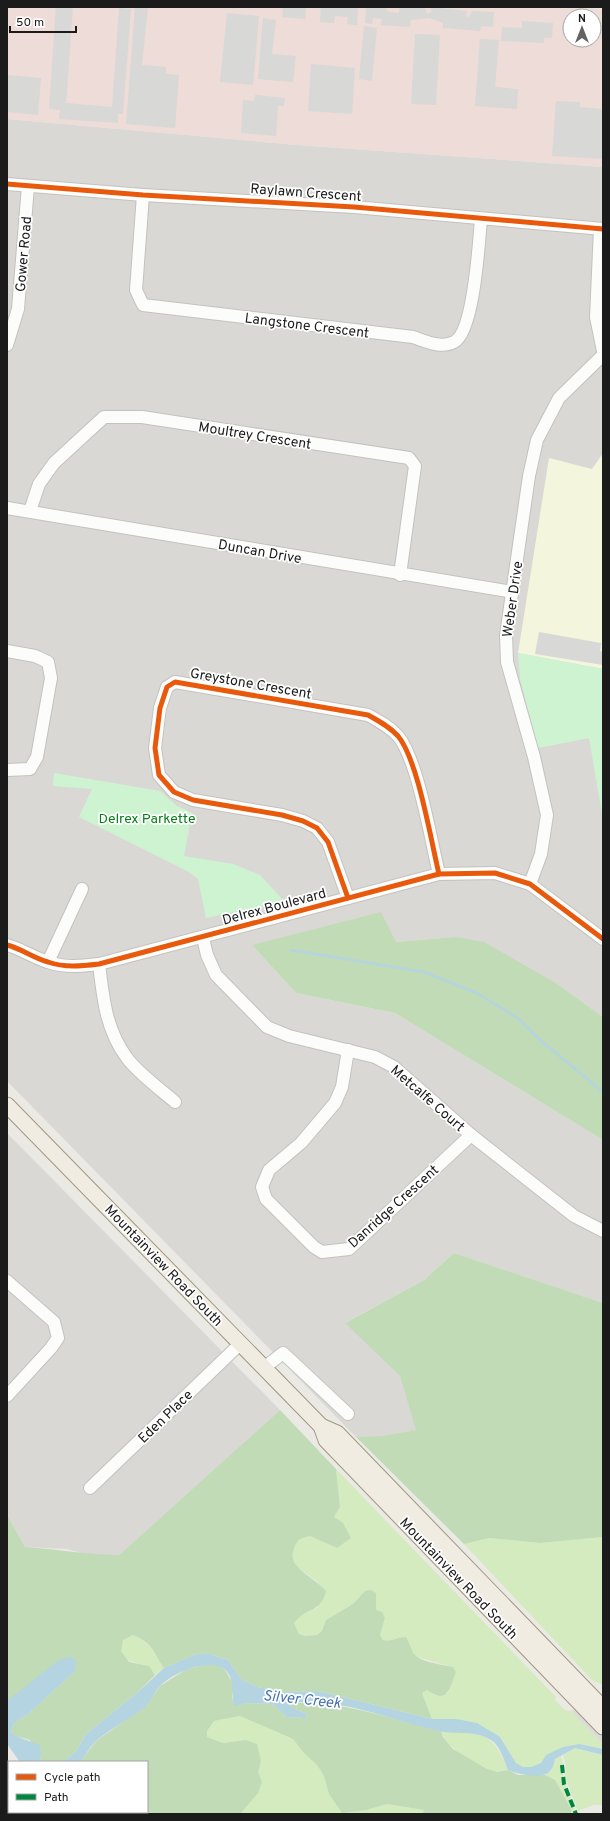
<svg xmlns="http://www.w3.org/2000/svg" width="610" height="1821" font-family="Overpass,sans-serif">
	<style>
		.residential { fill: #d9d8d5 }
		.commercial { fill: #eddcd7; fill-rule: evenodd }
		.education { fill: #f4f5dd }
		.grass { fill: #d3ebbf }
		.forest { fill: #c1dbb6 }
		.park { fill: #cef3d1 }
		.parking { fill: #d8d8d6 }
		.water { fill: #b3d4e0 }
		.pier { fill: #dcdbd9 }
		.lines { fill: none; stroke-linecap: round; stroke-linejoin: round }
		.stream { stroke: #b3d4e0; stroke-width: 2.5 }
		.minor-casing { stroke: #c2c2c0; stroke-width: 14 }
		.major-casing { stroke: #a09880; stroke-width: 17 }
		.minor { stroke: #fcfcfb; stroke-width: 12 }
		.major { stroke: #f0ece2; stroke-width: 15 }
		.quiet { stroke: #00873e; stroke-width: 4; stroke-dasharray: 8 4; stroke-linecap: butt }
		.cycleway-casing { stroke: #fff; stroke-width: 8 }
		.cycleway { stroke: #e8590c; stroke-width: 5 }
		.labels { text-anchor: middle; stroke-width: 3.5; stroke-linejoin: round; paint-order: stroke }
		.street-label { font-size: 14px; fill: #1b1b1b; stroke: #fff }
		.park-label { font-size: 14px; fill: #057e18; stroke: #fff }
		.water-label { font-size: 15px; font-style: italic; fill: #4371af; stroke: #fff }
	</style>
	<rect width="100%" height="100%" fill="#eae9e4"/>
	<g class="residential">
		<path d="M7 119 297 145 603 167V1017L556 983 455 937 396 942 252 945 296 993 395 1013 603 1140V1303L454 1253 424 1280 346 1322 400 1376 417 1430 381 1436 356 1437 7 1081Z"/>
		<path d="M7 1133 280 1410 119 1555H88L67 1549 25 1547 7 1515Z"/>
	</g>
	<path class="commercial" d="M7 7H573L603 9V167L297 145 7 119ZM570 16H594V40H570Z"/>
	<path class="education" d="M603 453V669L518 653 549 458 592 469Z"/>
	<g class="grass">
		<path d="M336 1469 556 1697 555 1700 565 1710 571 1711 603 1744V1749L579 1744 546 1755 541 1763 531 1767H523L516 1763 500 1737 456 1719H432L422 1693 427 1690C435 1696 439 1699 448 1693L453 1667 418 1657 413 1653 406 1637C397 1637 392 1642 383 1640L380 1635 385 1618 376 1611V1593L365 1591 353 1604 326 1620 322 1631 317 1635 305 1636 299 1634 294 1623 297 1618 318 1607V1582L296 1566 293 1561V1549L299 1539 310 1536 337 1548 334 1517 340 1507Z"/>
		<path d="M603 1537V1685L593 1681 576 1663 464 1544 489 1538 540 1543Z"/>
		<path d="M133 1635C151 1643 154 1652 164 1668L155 1675 149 1666 129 1661 120 1651 123 1640Z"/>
		<path d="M240 1716 293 1739 303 1752 317 1765 324 1776 329 1794 366 1810 387 1804 424 1810 422 1814H240L261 1761 246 1740 223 1743 207 1737V1731L214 1721Z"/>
		<path d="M441 1731C480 1734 492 1729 508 1770 504 1770 499 1772 496 1772 478 1769 447 1748 441 1731Z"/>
		<path d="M575 1748 603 1755V1805H593L578 1811 565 1777 566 1765 563 1755Z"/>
		<path d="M561 1756 563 1766V1777L575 1811 572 1814 555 1780 545 1775 551 1771 555 1759Z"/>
	</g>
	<g class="forest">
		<path d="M381 912 396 942 455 937 484 942 556 983 603 1017V1140L395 1013 296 993 252 945Z"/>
		<path d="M454 1253 603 1303V1537L540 1543 489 1538 464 1544 356 1437 381 1436 416 1430 400 1376 345 1323 424 1280Z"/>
		<path d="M280 1410 336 1469 340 1507 334 1517 343 1523 351 1538 337 1548 310 1536C307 1537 301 1538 299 1540 292 1547 290 1560 297 1566 306 1576 317 1581 326 1591 321 1613 305 1608 294 1623L299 1634 305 1636 317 1635 322 1631 326 1620 353 1604 365 1591 371 1590 376 1593V1610L382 1612 385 1618 380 1635 383 1640C392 1642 397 1637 406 1637 409 1642 411 1649 414 1654 422 1663 441 1664 453 1667L456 1672C449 1689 448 1705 427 1690L422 1693 432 1719 318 1691 283 1692 257 1687 241 1679 228 1660 206 1653 194 1655 164 1668C153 1652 153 1643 133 1635L123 1640 121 1651 129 1662 149 1666 155 1675 137 1693 86 1734 77 1750 64 1762H39L41 1757 30 1740 16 1736 11 1732 14 1723 27 1715 75 1671 15 1696 7 1701V1515L25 1547C57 1549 87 1555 119 1555Z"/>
		<path d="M203 1665H218L225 1670 234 1685 232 1697 234 1705 247 1703 273 1704 287 1717 305 1718 308 1715 291 1707 290 1703C341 1700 392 1719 441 1731L443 1737 453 1749 487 1769 497 1772 508 1770 518 1775H545L555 1780 571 1809V1814H422L424 1810 387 1804 366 1810 342 1813 329 1794 324 1776 317 1765 303 1752 293 1739 240 1716 214 1721 207 1731V1737L223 1743 246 1740 257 1744 261 1761 258 1772 262 1782 258 1793 240 1814H7V1781H9V1812H147V1762H80L96 1741 146 1706 160 1686 185 1670Z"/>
	</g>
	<g class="park">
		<path d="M518 653 603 669V820L589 738 538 748 520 679Z"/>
		<path d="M54 773 160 791 177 806 192 813 184 856 233 864 260 875 284 901 206 918 198 879 189 872 79 817 92 789 53 786Z"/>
	</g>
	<g class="parking">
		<path d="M56 7H73L66 103 112 107 119 8 131 9 123 114H118V123L59 119 60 110 49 109Z"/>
		<path d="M135 7H148L142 65 166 67V74L179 75 175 128 126 124Z"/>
		<path d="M283 7H306L305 19 282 17Z"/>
		<path d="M321 7H358L357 25 347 24 348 17 335 16 334 23 320 22Z"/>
		<path d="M366 7H385L389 12 399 13 400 7H425L427 14 431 12V7L467 11 466 16 469 18 472 11 494 12 493 27 481 26 480 31 443 28V23L429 18 411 20 410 27 381 25 382 19 373 18 372 24 365 23Z"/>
		<path d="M227 13 259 16 253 85 220 82Z"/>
		<path d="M263 18 276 20 272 54 296 56 293 82 258 79Z"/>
		<path d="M522 21 553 23 552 38H544V43L501 41 502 27 522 28Z"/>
		<path d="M364 26 377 28 372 81 359 79Z"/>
		<path d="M415 34 440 35 436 105 411 104Z"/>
		<path d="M480 39 499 40 495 87 518 89 517 109 475 106Z"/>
		<path d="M311 64 355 68 352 114 308 111Z"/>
		<path d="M7 75 41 78 38 115 7 112Z"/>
		<path d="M255 95 285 98 284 106H278L276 136 241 133 243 100 254 101Z"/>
		<path d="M556 101 580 102V107L603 109V159L552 156Z"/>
		<path d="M539 632 601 643 600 651 603 652V665L535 654Z"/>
	</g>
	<g class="water">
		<path d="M206 1653 228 1660 241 1679 257 1687 283 1692 318 1691 432 1719H456L477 1723 500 1737 516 1763 523 1767H531L541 1763 546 1755 563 1747 579 1744 603 1749V1755L575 1748 555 1759C554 1763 553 1768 550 1771 543 1780 517 1774 508 1770 504 1760 500 1744 489 1739 474 1730 456 1735 439 1731 391 1720 340 1697 290 1703L291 1707 308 1715 305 1718 287 1717 273 1704 247 1703 234 1706C231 1693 236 1678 224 1669 208 1657 170 1674 159 1687 154 1693 151 1701 145 1707 130 1719 112 1728 97 1740 90 1746 86 1755 80 1762H64L77 1750 86 1734 137 1693 164 1668 194 1655Z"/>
		<path d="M70 1657 76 1660 75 1671 27 1715 14 1723 11 1732C19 1739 30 1740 40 1746L41 1757 39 1762H20L7 1744V1701L59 1660Z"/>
	</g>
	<path class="pier" d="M603 1696V1744L571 1711Z"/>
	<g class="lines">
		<path class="stream" d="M291 950 424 972 477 993 519 1019 539 1039 603 1092"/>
		<g class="minor-casing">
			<g id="minor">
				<path d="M7 184 143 195 354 207 603 229"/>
				<path d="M143 195 136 290 143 305 413 337C425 341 441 349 454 342 474 332 479 241 481 219"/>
				<path d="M600 229 596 317 603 351"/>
				<path d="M7 345 18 309 28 186"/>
				<path d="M7 508 513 592"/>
				<path d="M30 511 39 484 54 463 104 417H142L409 458 415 466 400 575"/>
				<path d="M7 651 35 656 48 662 51 678 37 757 30 769 7 770"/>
				<path d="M530 884 541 854 547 815 534 757 507 662 506 635 529 476 537 440 559 398 603 355"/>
				<path d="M348 898 328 842 317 828 303 821 282 815 193 800 174 792 159 775 155 748 160 708 167 687 175 682 368 715C379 721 390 727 398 736 418 760 431 841 439 874"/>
				<path d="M203 938 207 955 216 975 267 1027 289 1036 375 1057 394 1067 471 1135 574 1216 603 1231"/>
				<path d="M7 945C22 949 34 958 48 962 65 968 82 966 99 964L439 874 495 873 530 884 603 939"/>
				<path d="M48 962 82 889"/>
				<path d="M99 964C103 998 106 1030 127 1058 137 1072 161 1090 175 1102"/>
				<path d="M348 1050 342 1087 335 1103 301 1143 269 1170 262 1187 266 1199 314 1247 322 1252 349 1249 471 1135"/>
				<path d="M7 1281 54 1322 58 1338 51 1348 7 1396"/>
				<path d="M264 1368 283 1353 348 1414"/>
				<path d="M90 1488 240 1344"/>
			</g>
		</g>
		<g class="major-casing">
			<g id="major">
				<path d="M7 1105 321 1426 326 1440 603 1727"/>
				<path d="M321 1426 337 1433 603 1708"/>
			</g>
		</g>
		<use href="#minor" class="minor"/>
		<use href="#major" class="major"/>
		<path class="quiet" d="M562 1765 564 1784 576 1814"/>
		<g class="cycleway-casing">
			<g id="cycleway">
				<path d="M7 184 143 195 354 207 603 229"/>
				<path d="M348 898 328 842 317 828 303 821 282 815 193 800 174 792 159 775 155 748 160 708 167 687 175 682 368 715C379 721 390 727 398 736 418 760 431 841 439 874"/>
				<path d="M7 945C22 949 34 958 48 962 65 968 82 966 99 964L439 874 495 873 530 884 603 939"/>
			</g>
		</g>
		<use href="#cycleway" class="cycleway"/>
	</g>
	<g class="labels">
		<g class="street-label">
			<text transform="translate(306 192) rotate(4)" y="5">Raylawn Crescent</text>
			<text transform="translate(23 254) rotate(-85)" y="5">Gower Road</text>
			<text transform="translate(307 325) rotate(7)" y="5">Langstone Crescent</text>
			<text transform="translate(255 435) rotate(9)" y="5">Moultrey Crescent</text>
			<text transform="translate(260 551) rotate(10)" y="5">Duncan Drive</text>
			<text transform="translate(512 599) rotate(-82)" y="5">Weber Drive</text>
			<text transform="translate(251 683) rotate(10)" y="5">Greystone Crescent</text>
			<text transform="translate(274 906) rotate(-15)" y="5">Delrex Boulevard</text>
			<text transform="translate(428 1098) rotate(41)" y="5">Metcalfe Court</text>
			<text transform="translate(393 1206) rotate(-42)" y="5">Danridge Crescent</text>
			<text transform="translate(164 1265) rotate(46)" y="5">Mountainview Road South</text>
			<text transform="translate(165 1416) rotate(-44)" y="5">Eden Place</text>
			<text transform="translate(459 1578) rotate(46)" y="5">Mountainview Road South</text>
		</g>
		<g class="park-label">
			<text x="147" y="823">Delrex Parkette</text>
		</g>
		<g class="water-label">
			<text transform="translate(302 1699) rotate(6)" y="5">Silver Creek</text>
		</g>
	</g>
	<rect width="610" height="1821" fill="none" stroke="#1b1b1b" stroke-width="16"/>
	<rect x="8" y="1761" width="140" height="52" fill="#ffffff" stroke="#a4a4a4"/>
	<rect x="16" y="1774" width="20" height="6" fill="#e8590c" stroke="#a4a4a4"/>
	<text x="44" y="1781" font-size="12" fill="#1b1b1b">Cycle path</text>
	<rect x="16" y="1794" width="20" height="6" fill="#00873e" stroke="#a4a4a4"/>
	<text x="44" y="1801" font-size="12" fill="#1b1b1b">Path</text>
	<g transform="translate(582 28)"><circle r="19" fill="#ffffff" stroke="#a4a4a4"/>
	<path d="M0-3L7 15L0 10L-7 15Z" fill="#636361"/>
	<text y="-6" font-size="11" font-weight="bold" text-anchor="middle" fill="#1b1b1b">N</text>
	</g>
	<path d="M10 26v6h66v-6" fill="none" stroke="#1b1b1b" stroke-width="2"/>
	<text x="16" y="26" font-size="12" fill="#1b1b1b" stroke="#ffffff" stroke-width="3" paint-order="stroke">50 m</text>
</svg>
